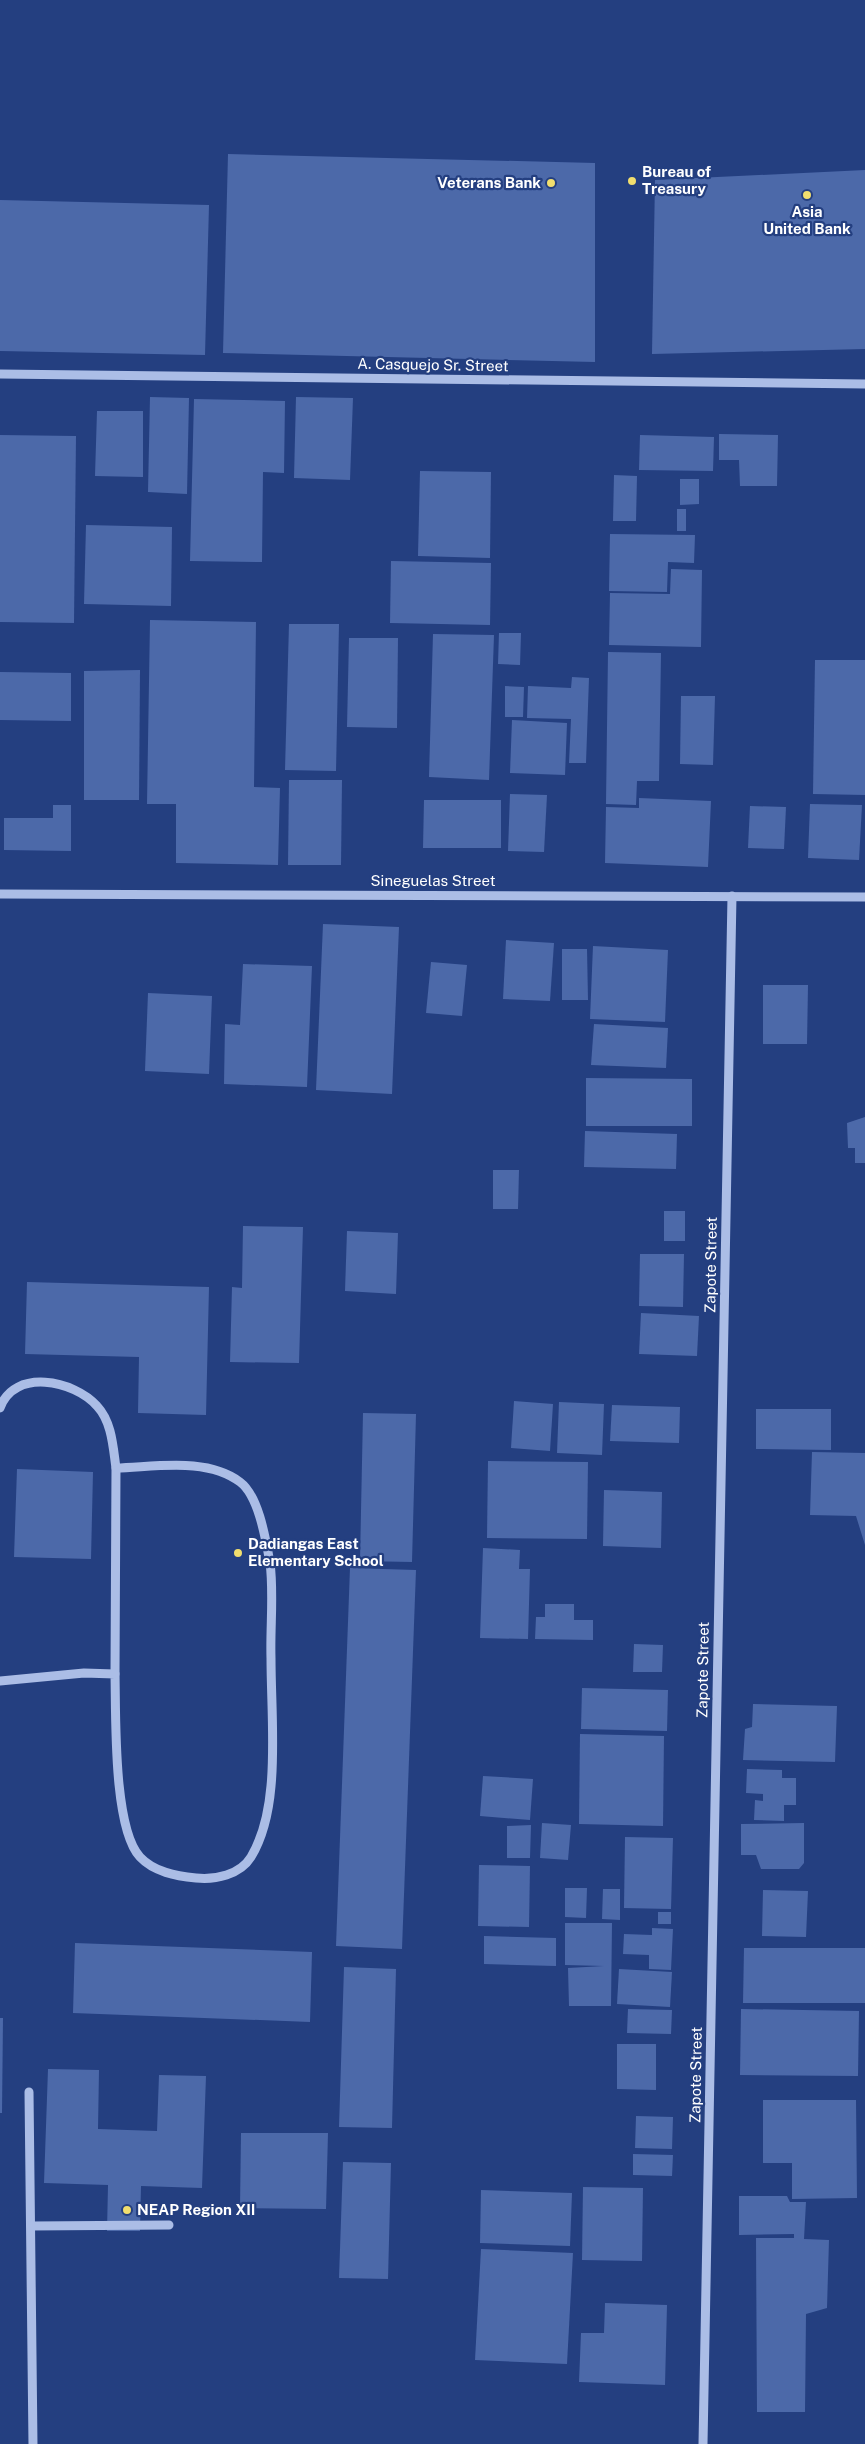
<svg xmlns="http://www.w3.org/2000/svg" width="865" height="2444" font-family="'Public Sans',sans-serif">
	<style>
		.building { fill: #4c69a9 }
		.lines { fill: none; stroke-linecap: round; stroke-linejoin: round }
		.minor { stroke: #abbde6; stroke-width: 9 }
		.poi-dot { fill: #f1de6e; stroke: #243f80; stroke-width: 2 }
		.labels { text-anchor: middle; stroke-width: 4.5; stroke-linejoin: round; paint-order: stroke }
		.poi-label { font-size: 15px; font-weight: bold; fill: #fff; stroke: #243f80; text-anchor: start }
		.street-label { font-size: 15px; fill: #fff; stroke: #243f80 }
	</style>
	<rect width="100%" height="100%" fill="#243f80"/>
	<g class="building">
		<path d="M228 154 595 163V362L223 353Z"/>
		<path d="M865 170V349L652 354 655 180Z"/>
		<path d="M0 200 209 205 205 355 0 351Z"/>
		<path d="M150 397 189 398 187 494 148 492Z"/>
		<path d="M296 397 353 398 350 480 294 478Z"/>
		<path d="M194 399 285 401 284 473 263 472 262 562 190 561Z"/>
		<path d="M97 411H143V477L95 476Z"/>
		<path d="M719 434 778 435 777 486H740L739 460H719Z"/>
		<path d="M0 435 76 436 74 623 0 622Z"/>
		<path d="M640 435 714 437 713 471 639 470Z"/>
		<path d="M420 471 491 472 490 558 418 556Z"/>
		<path d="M614 475 637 476 636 521H613Z"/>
		<path d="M680 479H699V504L680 505Z"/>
		<rect x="677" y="509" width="9" height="22"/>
		<path d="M86 525 172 527 171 606 84 604Z"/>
		<path d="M610 534 695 535 694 563 668 562 667 592 609 591Z"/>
		<path d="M391 561 491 563 490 625 390 623Z"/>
		<path d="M671 569 702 570 701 647 609 645 610 593 670 594Z"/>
		<path d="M150 620 256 622 254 787 280 788 278 865 176 863V804H147Z"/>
		<path d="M289 624H339L336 771 285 770Z"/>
		<path d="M499 633H521L520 665 498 664Z"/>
		<path d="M433 634 494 635 489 780 429 777Z"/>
		<path d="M349 638H398L397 728 347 727Z"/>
		<path d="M608 652 661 653 659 781H637L636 805 606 804Z"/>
		<path d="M815 660H865V795L813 794Z"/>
		<path d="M140 670 139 800H84V671Z"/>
		<path d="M0 672 71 673V721L0 720Z"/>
		<path d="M572 677 589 678 586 763H569L571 719 527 718 528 686 571 688Z"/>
		<path d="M505 686 524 687 523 717H505Z"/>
		<path d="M681 696H715L713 765 680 764Z"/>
		<path d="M512 720 567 723 565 775 510 773Z"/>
		<path d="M289 780H342L341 865H288Z"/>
		<path d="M510 794 547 795 544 852 508 851Z"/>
		<path d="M639 798 711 801 708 867 605 863 606 807 639 808Z"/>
		<path d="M424 800H501V848H423Z"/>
		<path d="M810 804 862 805 859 860 808 858Z"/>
		<path d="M53 805H71V851L4 850V818H53Z"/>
		<path d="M750 806 786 807 784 849 748 848Z"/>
		<path d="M323 924 399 927 392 1094 316 1090Z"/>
		<path d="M506 940 554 943 550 1001 503 999Z"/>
		<path d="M593 946 668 950 665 1022 590 1019Z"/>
		<path d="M562 949H587L588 1000H562Z"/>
		<path d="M431 962 467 965 462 1016 426 1013Z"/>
		<path d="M243 964 312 966 307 1087 224 1084 225 1024 240 1025Z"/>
		<path d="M763 985H808L807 1044H763Z"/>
		<path d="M148 993 212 996 209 1074 145 1071Z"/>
		<path d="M594 1024 668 1028 666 1068 591 1065Z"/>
		<path d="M586 1078 692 1079V1126H586Z"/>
		<path d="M865 1117V1163H855V1148H848L847 1123Z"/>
		<path d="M585 1131 677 1134 676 1169 584 1167Z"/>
		<path d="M493 1170H519L518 1209H493Z"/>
		<rect x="664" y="1211" width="21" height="30"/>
		<path d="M243 1226 303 1227 299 1363 230 1362 232 1287 242 1288Z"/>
		<path d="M347 1231 398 1233 396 1294 345 1291Z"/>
		<path d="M640 1254H684L683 1307 639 1306Z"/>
		<path d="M27 1282 209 1287 206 1415 138 1413 139 1357 25 1354Z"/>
		<path d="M641 1313 699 1316 697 1356 639 1354Z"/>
		<path d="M514 1401 553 1404 550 1451 511 1448Z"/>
		<path d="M559 1402 604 1404 602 1455 557 1453Z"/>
		<path d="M612 1405 680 1407 679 1443 610 1441Z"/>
		<path d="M756 1409H831V1450L756 1449Z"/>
		<path d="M363 1413 416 1414 412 1562 360 1561Z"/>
		<path d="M812 1452 865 1453V1545L856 1516 810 1515Z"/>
		<path d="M488 1461 588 1462 587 1539 487 1538Z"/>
		<path d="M17 1469 93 1472 91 1559 14 1557Z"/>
		<path d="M604 1490 662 1492 661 1548 603 1546Z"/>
		<path d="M483 1548 520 1550 519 1569H530L528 1639 480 1638Z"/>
		<path d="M350 1568 416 1570 402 1949 336 1946Z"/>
		<path d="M545 1604H574V1620H593V1640L535 1639 536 1617H545Z"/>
		<path d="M634 1644 663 1645 662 1672H633Z"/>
		<path d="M582 1688 668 1690 667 1731 581 1729Z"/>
		<path d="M753 1704 837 1706 835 1762 743 1760 745 1729 752 1727Z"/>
		<path d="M580 1734 664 1736 663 1826 579 1824Z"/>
		<path d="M747 1769 782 1770V1778H796V1805H784V1821L754 1820 755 1800 763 1801V1794L746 1793Z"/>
		<path d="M483 1776 533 1779 530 1820 480 1816Z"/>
		<path d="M542 1823 571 1825 568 1860 540 1858Z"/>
		<path d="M804 1823V1863L799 1869H761L756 1855H741V1824Z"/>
		<path d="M531 1825 530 1858H507V1826Z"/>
		<path d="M625 1837 673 1838 671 1909 624 1908Z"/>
		<path d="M479 1865 530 1866 529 1927 478 1926Z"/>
		<path d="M565 1888H587L586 1918 565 1917Z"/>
		<path d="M603 1889H620V1920L602 1919Z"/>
		<path d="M763 1890 808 1891 806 1937 762 1936Z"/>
		<rect x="658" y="1912" width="13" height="12"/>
		<path d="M565 1923H612L611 2006H569L568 1968 604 1966 565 1965Z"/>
		<path d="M652 1928 673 1929 671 1970 649 1969V1955L623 1954 624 1934 652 1935Z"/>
		<path d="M484 1936 556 1938V1966L484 1964Z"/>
		<path d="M75 1943 312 1952 310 2022 73 2013Z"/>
		<path d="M744 1948H865V2003H743Z"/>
		<path d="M344 1967 396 1969 392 2128 339 2127Z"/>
		<path d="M619 1969 672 1972 670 2007 617 2004Z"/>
		<path d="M628 2009 672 2010 671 2034 627 2033Z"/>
		<path d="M741 2009 859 2011 858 2076 740 2075Z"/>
		<path d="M0 2018H3L2 2113H0Z"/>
		<path d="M617 2044H656V2090L617 2089Z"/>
		<path d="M48 2069 99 2070 98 2129 157 2131 159 2075 206 2076 202 2188 141 2186 140 2231H107L108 2185 44 2183Z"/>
		<path d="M763 2100H856L857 2198 792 2199V2163H763Z"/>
		<path d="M636 2116 673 2117 672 2149 635 2148Z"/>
		<path d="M241 2133H328L326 2209 240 2208Z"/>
		<path d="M633 2154 673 2155 672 2176 633 2175Z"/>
		<path d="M343 2162 391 2163 388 2279 339 2278Z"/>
		<path d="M583 2187 643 2188 642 2261 582 2260Z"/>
		<path d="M481 2190 572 2193 570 2246 480 2243Z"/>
		<path d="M739 2196H787L790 2202H806L804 2239 829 2240 827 2308 806 2314 805 2412H757L756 2238H794V2234L739 2235Z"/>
		<path d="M481 2249 573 2253 567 2364 475 2360Z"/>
		<path d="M605 2303 667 2305 665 2385 579 2382 581 2333H604Z"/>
	</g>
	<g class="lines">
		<g class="minor">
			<path d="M0 374 865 384"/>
			<path d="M0 894 865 897"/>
			<path d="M0 1408C14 1368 74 1380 97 1406 112 1422 113 1447 116 1468L115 1674"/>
			<path d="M0 1681 84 1673 115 1674C116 1715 113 1828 140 1857 154 1872 176 1876 196 1878 215 1880 240 1875 251 1857 263 1837 269 1809 271 1786 275 1746 271 1698 271 1658 270 1628 274 1592 270 1563 266 1541 259 1496 240 1482 207 1457 156 1467 116 1468"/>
			<path d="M29 2092 33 2444"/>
			<path d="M31 2226 169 2225"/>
			<path d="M703 2444 732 896"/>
		</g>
	</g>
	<g class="poi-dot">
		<circle cx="632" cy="181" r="5"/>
		<circle cx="551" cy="183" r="5"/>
		<circle cx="807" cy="195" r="5"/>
		<circle cx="238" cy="1553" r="5"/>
		<circle cx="127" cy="2210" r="5"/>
	</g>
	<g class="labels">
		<g class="poi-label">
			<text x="642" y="177">Bureau of<tspan x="642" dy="17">Treasury</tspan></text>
			<text x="541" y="188" text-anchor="end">Veterans Bank</text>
			<text x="807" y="217" text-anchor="middle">Asia<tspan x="807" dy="17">United Bank</tspan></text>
			<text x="248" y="1549">Dadiangas East<tspan x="248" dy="17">Elementary School</tspan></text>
			<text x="137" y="2215">NEAP Region XII</text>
		</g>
		<g class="street-label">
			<text transform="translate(433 365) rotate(1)" y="5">A. Casquejo Sr. Street</text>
			<text x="433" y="886">Sineguelas Street</text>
			<text transform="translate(711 1265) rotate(-89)" y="5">Zapote Street</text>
			<text transform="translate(703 1670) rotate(-89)" y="5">Zapote Street</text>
			<text transform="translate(696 2075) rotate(-89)" y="5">Zapote Street</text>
		</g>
	</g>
</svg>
